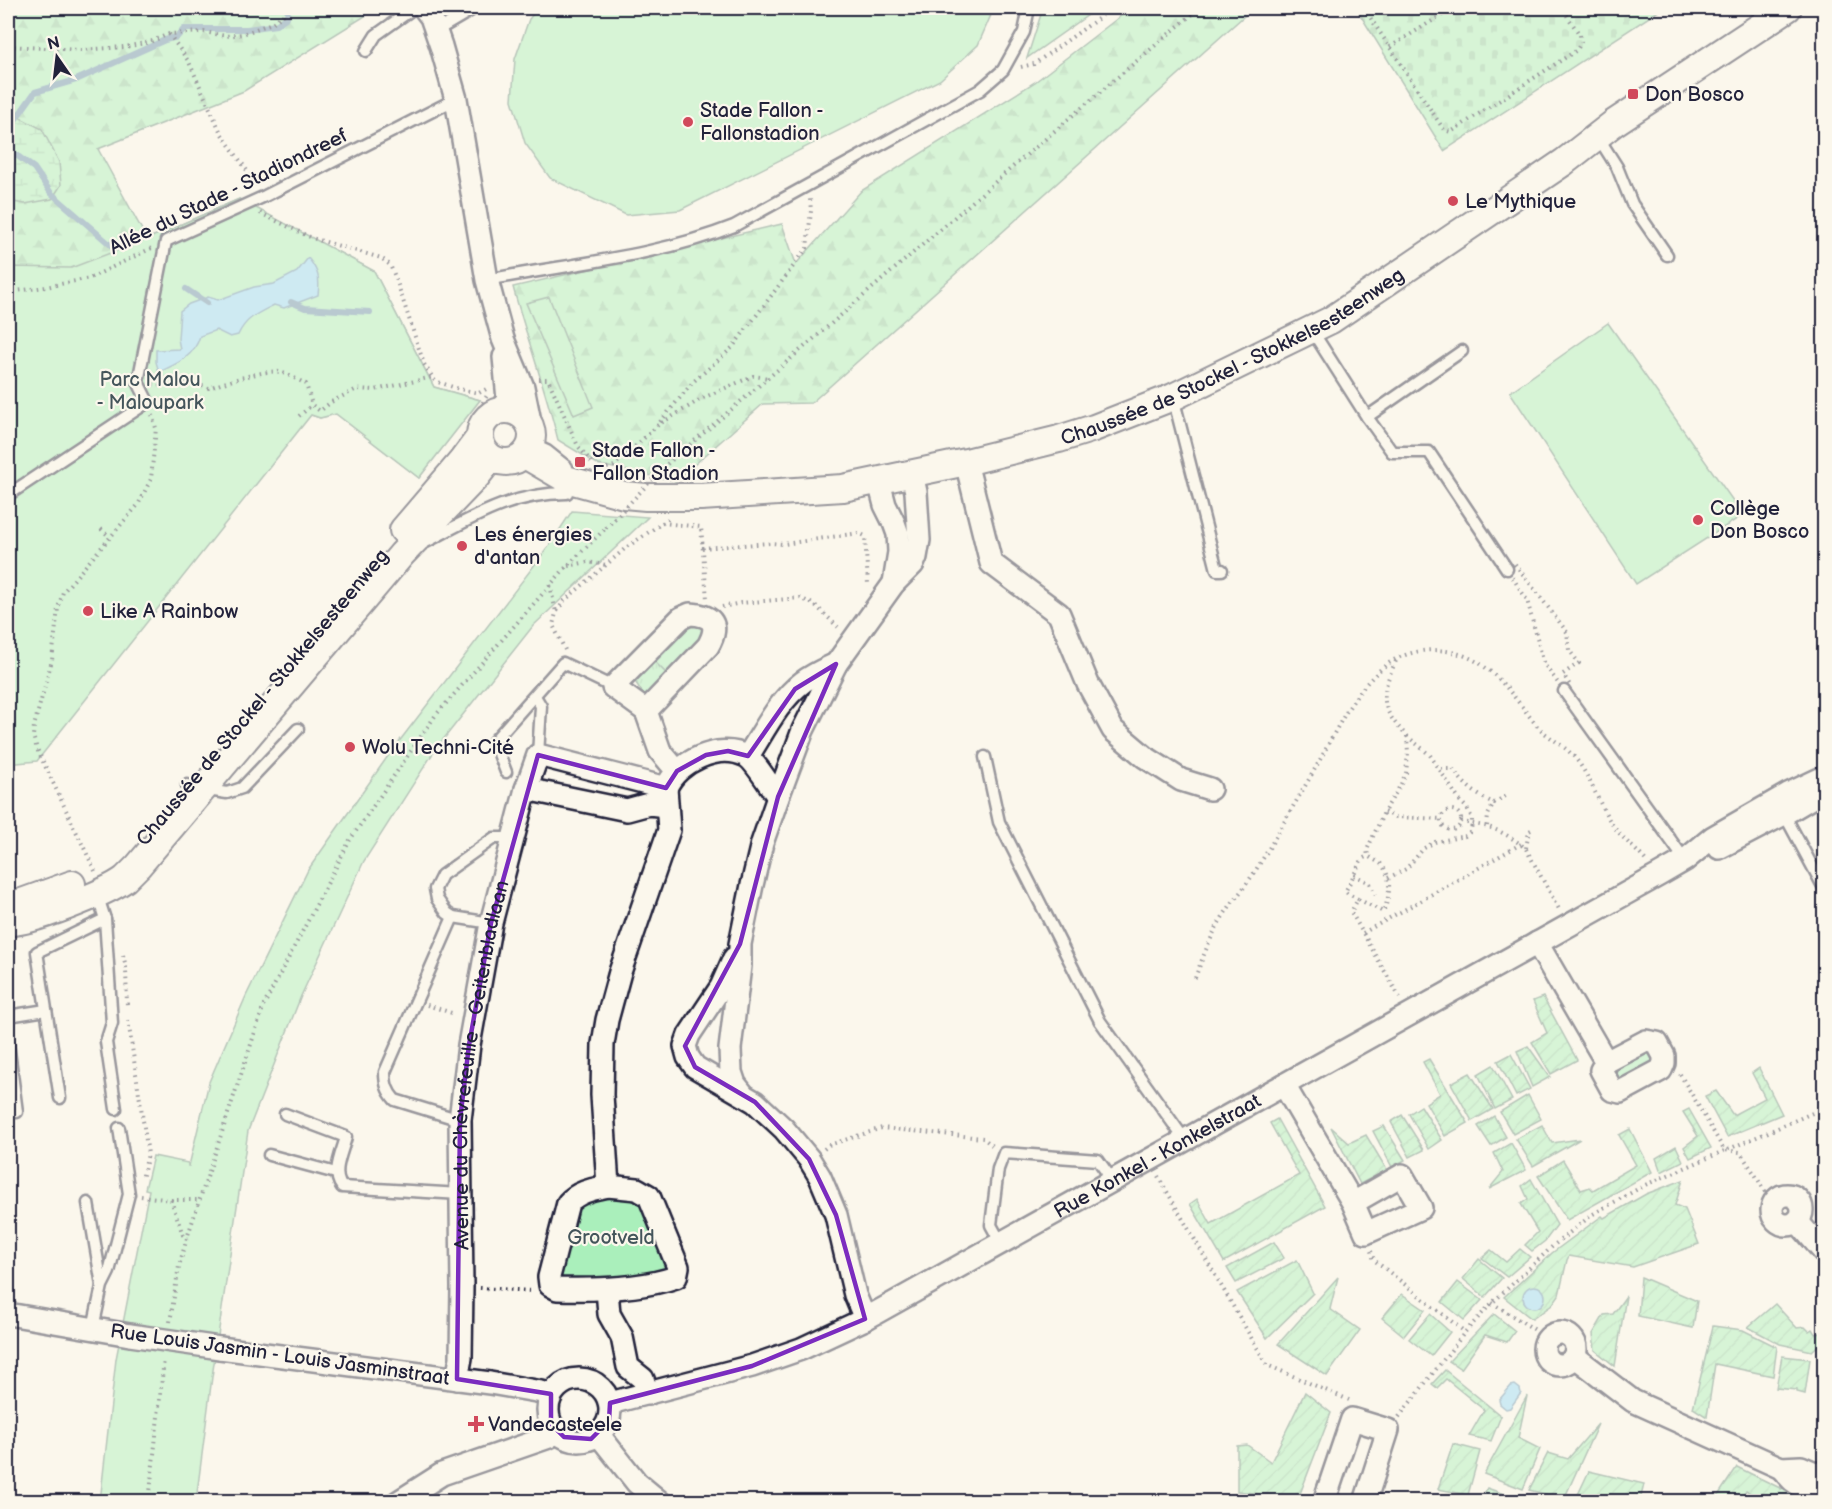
<svg xmlns="http://www.w3.org/2000/svg" width="1832" height="1509" font-family="'Balsamiq Sans',sans-serif">
	<style>
		.grass { fill: url(#grass-tufts); stroke: #66887b; stroke-width: 1.5 }
		.forest { fill: url(#forest-firs); stroke: #66887b; stroke-width: 1.5 }
		.wetland { fill: url(#wetland-marsh); stroke: #66887b; stroke-width: 1.5 }
		.cemetery { fill: url(#cemetery-stones); stroke: #66887b; stroke-width: 1.5 }
		.park { fill: #aaefbb; stroke: #66887b; stroke-width: 1.5 }
		.garden { fill: url(#garden-furrows); stroke: #66887b; stroke-width: 1.5 }
		.water { fill: #97daf9; stroke: #6890ad; stroke-width: 1.5 }
		.lines { fill: none; stroke-linecap: round; stroke-linejoin: round }
		.stream { stroke: #6890ad; stroke-width: 6 }
		.service-casing { stroke: #22223b; stroke-width: 15 }
		.minor-casing { stroke: #22223b; stroke-width: 26 }
		.tertiary-casing { stroke: #22223b; stroke-width: 30 }
		.path { stroke: #22223b; stroke-width: 4; stroke-dasharray: 1.5 4.5; stroke-linecap: butt }
		.service { stroke: #fbf7ec; stroke-width: 10 }
		.minor { stroke: #fbf7ec; stroke-width: 21 }
		.tertiary { stroke: #fbf7ec; stroke-width: 26 }
		.minor-bridge-casing { stroke: #22223b; stroke-width: 26; stroke-linecap: butt }
		.path-bridge { stroke: #22223b; stroke-width: 4; stroke-dasharray: 1.5 4.5; stroke-linecap: butt }
		.minor-bridge { stroke: #fbf7ec; stroke-width: 21 }
		.marked { fill: none; stroke: #7b2cbf; stroke-width: 4.5; stroke-linejoin: round }
		.poi-dot { fill: #d1495b; stroke: #fbf7ec; stroke-width: 2 }
		.labels { text-anchor: middle; stroke-width: 4.5; stroke-linejoin: round; paint-order: stroke }
		.poi-label { font-size: 20px; fill: #22223b; stroke: #fbf7ec; text-anchor: start }
		.street-label { font-size: 20px; fill: #22223b; stroke: #fbf7ec }
		.park-label { font-size: 20px; fill: #44555b; stroke: #fbf7ec }
	</style>
	<defs>
		<pattern id="grass-tufts" width="24" height="20" patternUnits="userSpaceOnUse" patternTransform="scale(1.5)"><rect width="24" height="20" fill="#aaefbb"/><path d="M3 7l-1-3M5 7V3M7 7l1-3M15 17l-1-3M17 17v-4M19 17l1-3" fill="none" stroke="#92cda2"/></pattern>
		<pattern id="forest-firs" width="22" height="20" patternUnits="userSpaceOnUse" patternTransform="scale(1.5)"><rect width="22" height="20" fill="#aaefbb"/><path d="M5 1l3.5 6h-7zM16 11l3.5 6h-7z" fill="#92cda2"/></pattern>
		<pattern id="wetland-marsh" width="20" height="14" patternUnits="userSpaceOnUse" patternTransform="scale(1.5)"><rect width="20" height="14" fill="#aaefbb"/><path d="M1 5h8M5 5V1M11 12h8M15 12V8" fill="none" stroke="#92cda2"/></pattern>
		<pattern id="cemetery-stones" width="16" height="16" patternUnits="userSpaceOnUse" patternTransform="scale(1.5)"><rect width="16" height="16" fill="#aaefbb"/><path d="M2 7V4a2 2 0 0 1 4 0v3zM10 15v-3a2 2 0 0 1 4 0v3z" fill="#92cda2"/></pattern>
		<pattern id="garden-furrows" width="10" height="10" patternUnits="userSpaceOnUse" patternTransform="scale(1.5)"><rect width="10" height="10" fill="#aaefbb"/><path d="M-1 1l2-2M0 10L10 0M9 11l2-2" fill="none" stroke="#92cda2"/></pattern>
	</defs>
	<rect width="100%" height="100%" fill="#fbf7ec"/>
	<filter id="ink" filterUnits="userSpaceOnUse"><feTurbulence type="fractalNoise" baseFrequency=".0167" numOctaves="2"/><feDisplacementMap in="SourceGraphic" scale="12" xChannelSelector="R" yChannelSelector="G"/><feConvolveMatrix kernelMatrix="1 2 1 2 8 2 1 2 1" color-interpolation-filters="sRGB"/></filter>
	<g filter="url(#ink)">
		<g class="grass">
			<path d="M707 632 646 698 634 680 636 670Z"/>
			<path d="M1651 1049 1657 1060 1619 1084 1612 1069Z"/>
		</g>
		<g class="forest">
			<path d="M8 8H378L244 91 98 149 147 239 239 199 374 271 434 387 480 400 419 478 336 414 320 418 311 415 8 563Z"/>
			<path d="M1131 8H1253L811 403 763 404 676 481 599 465 558 440C545 388 527 338 513 287L782 224 796 264 861 191 1035 82Z"/>
		</g>
		<path class="wetland" d="M8 116H17L42 129 59 162 61 185 52 199 25 204 8 201Z"/>
		<path class="cemetery" d="M1356 8H1663L1444 151Z"/>
		<g class="park">
			<path d="M538 8H994L978 45 940 80 680 210 626 215 550 178 525 143 512 100 515 59 529 19Z"/>
			<path d="M1043 8H1098L1027 58Z"/>
			<path d="M239 199 374 271 434 387 480 400 419 478 336 414 320 418 311 415 37 761 8 764V267L71 268 147 239Z"/>
			<path d="M549 297 593 407 574 415 526 303Z"/>
			<path d="M1608 323 1743 515 1636 584 1510 392Z"/>
			<path d="M572 511 648 517 533 626 435 750 364 861 301 996 248 1131 212 1377 196 1501 100 1502 116 1359 149 1190 145 1189 153 1156 188 1163V1166H189L209 1082 246 996 308 870 388 756 549 546Z"/>
			<path d="M695 619 707 632 672 679 649 656Z"/>
			<path d="M638 1193 671 1274 557 1282 580 1198Z"/>
		</g>
		<g class="garden">
			<path d="M1543 997 1577 1060 1551 1074 1532 1042 1547 1033 1533 1001Z"/>
			<path d="M1528 1046 1550 1077 1532 1087 1517 1051Z"/>
			<path d="M1511 1054 1530 1089 1516 1096 1498 1061Z"/>
			<path d="M1429 1059 1468 1123 1445 1136 1426 1103 1440 1094 1423 1062Z"/>
			<path d="M1493 1065 1512 1100 1495 1109 1478 1074Z"/>
			<path d="M1759 1068 1782 1114 1727 1137 1705 1096 1716 1091 1733 1115 1765 1098 1752 1073Z"/>
			<path d="M1470 1073 1493 1109 1472 1121 1451 1083Z"/>
			<path d="M1528 1095 1541 1119 1513 1134 1500 1112Z"/>
			<path d="M1421 1106 1442 1140 1429 1149 1409 1114Z"/>
			<path d="M1689 1109 1711 1148 1690 1158 1684 1147 1698 1136 1683 1112Z"/>
			<path d="M1402 1115 1424 1150 1410 1157 1391 1122Z"/>
			<path d="M1494 1116 1506 1137 1491 1146 1478 1126Z"/>
			<path d="M1277 1119 1325 1206 1224 1262 1190 1204 1197 1199 1211 1224 1299 1175 1270 1123Z"/>
			<path d="M1542 1125 1552 1143 1580 1139 1533 1166 1516 1139Z"/>
			<path d="M1384 1126 1405 1160 1392 1167 1373 1131Z"/>
			<path d="M1331 1127 1349 1143 1366 1135 1387 1170 1360 1184Z"/>
			<path d="M1630 1129 1652 1172 1567 1220 1538 1176 1563 1160 1581 1190 1590 1187 1593 1190 1636 1165 1619 1135Z"/>
			<path d="M1511 1143 1526 1170 1489 1189 1503 1172 1494 1153Z"/>
			<path d="M1676 1146 1683 1161 1661 1172 1656 1158Z"/>
			<path d="M1531 1179 1557 1225 1545 1241 1532 1251 1525 1245 1538 1232 1521 1204 1528 1199 1522 1186Z"/>
			<path d="M1683 1180 1675 1205 1685 1209 1699 1244 1633 1267 1569 1256 1567 1260 1559 1295 1552 1305 1532 1319 1504 1297 1552 1253 1602 1216 1604 1218 1646 1194Z"/>
			<path d="M1274 1242 1284 1258 1236 1283 1227 1268Z"/>
			<path d="M1520 1249 1530 1257 1507 1277 1482 1258 1491 1250 1506 1262Z"/>
			<path d="M1479 1259 1502 1278 1485 1297 1463 1279Z"/>
			<path d="M1297 1260 1313 1293 1267 1338 1237 1292Z"/>
			<path d="M1338 1277 1330 1309 1360 1330 1327 1376 1278 1344Z"/>
			<path d="M1641 1277 1697 1301 1693 1328 1638 1316Z"/>
			<path d="M1458 1282 1482 1300 1464 1320 1442 1302Z"/>
			<path d="M1402 1294 1425 1310 1404 1336 1382 1318Z"/>
			<path d="M1626 1296 1615 1366 1595 1350 1593 1334 1604 1315 1613 1314Z"/>
			<path d="M1775 1304 1797 1328 1805 1327 1809 1331 1812 1329 1815 1334 1819 1333 1824 1337V1340L1812 1351 1780 1344 1748 1327Z"/>
			<path d="M1430 1314 1450 1332 1431 1356 1409 1339Z"/>
			<path d="M1494 1314 1515 1331 1507 1342 1485 1335 1461 1369 1449 1361Z"/>
			<path d="M1713 1326 1743 1330 1777 1347 1773 1376 1715 1364 1707 1417 1693 1408Z"/>
			<path d="M1782 1356 1810 1359 1805 1394 1797 1392V1390L1776 1388Z"/>
			<path d="M1445 1370 1501 1416 1491 1441 1469 1436 1484 1410 1446 1379 1437 1388 1432 1384Z"/>
			<path d="M1305 1392 1331 1413 1298 1499 1237 1491V1446L1247 1445 1271 1462Z"/>
			<path d="M1527 1396 1518 1438 1540 1449 1523 1489 1484 1474Z"/>
			<path d="M1598 1424 1564 1499 1529 1490 1548 1453 1568 1459Z"/>
			<path d="M1453 1444 1480 1451 1468 1495 1438 1489Z"/>
			<path d="M1737 1467 1782 1489 1800 1501H1767L1746 1491 1740 1501H1719L1715 1500Z"/>
			<path d="M1589 1471 1644 1484 1640 1501H1575Z"/>
			<path d="M1487 1488 1510 1496 1512 1501H1481Z"/>
		</g>
		<g class="water">
			<path d="M308 258C319 271 320 279 318 295L284 308 274 305C258 313 246 318 238 335L230 337 216 330 200 336C194 357 177 364 159 372L156 362V350L180 349 178 339 180 311 189 304 208 297 218 300 254 287 274 284 297 272Z"/>
			<circle cx="1534" cy="1297" r="11"/>
			<path d="M1515 1385 1520 1389 1521 1393 1510 1408 1506 1409 1500 1404 1499 1400 1511 1386Z"/>
		</g>
		<g class="lines">
			<g class="stream">
				<path d="M8 130 35 92 76 80 165 40 177 37 184 29H247L276 25 287 17 288 8"/>
				<path d="M8 149 34 168 51 193 113 247"/>
				<path d="M186 289 207 303"/>
				<path d="M291 302 305 308 370 312"/>
			</g>
			<g class="service-casing">
				<g id="service">
					<path d="M436 31 475 8"/>
					<path d="M366 51 376 35 414 8"/>
					<path d="M1598 137 1617 167 1632 204 1667 255"/>
					<path d="M487 280C569 264 656 257 734 226L980 90 1003 70 1024 32 1029 8"/>
					<path d="M1311 329 1367 417 1392 452H1429L1507 569"/>
					<path d="M1173 397 1217 570H1222"/>
					<path d="M1367 417 1462 351"/>
					<path d="M532 444 547 451 567 467"/>
					<path d="M8 495 148 402 138 382 166 241 265 196 456 99"/>
					<path d="M424 543C472 518 511 493 567 493"/>
					<path d="M1564 691 1685 860"/>
					<path d="M535 696 541 706 538 755"/>
					<path d="M985 757 999 822 1100 1021 1185 1140"/>
					<path d="M506 772 494 741 563 663 613 687"/>
					<path d="M187 785 201 789 227 793 242 788 298 729"/>
					<path d="M1783 812 1824 888"/>
					<path d="M97 894 105 919 112 1023 106 1042 116 1109"/>
					<path d="M453 917 385 1072C385 1084 387 1091 395 1100L460 1120"/>
					<path d="M491 923 453 917 447 913 437 899 435 889 442 875 494 838H513"/>
					<path d="M8 1016 46 1010"/>
					<path d="M8 1043 17 1112"/>
					<path d="M60 1098 37 952 105 919"/>
					<path d="M285 1114 346 1137C342 1153 331 1173 342 1187L461 1194"/>
					<path d="M269 1155 336 1173"/>
					<path d="M88 1203 102 1285"/>
					<path d="M1001 1243 991 1225 998 1169 1004 1153 1098 1160 1113 1181"/>
					<path d="M93 1328 102 1286 109 1272 129 1194 119 1128"/>
				</g>
			</g>
			<g class="minor-casing">
				<g id="minor">
					<path d="M424 8 431 17 441 46 456 99 487 280 503 339 523 387 531 426"/>
					<path d="M504 357 509 410"/>
					<path d="M966 462 991 563 1059 614 1088 684 1113 730 1145 757 1181 780 1210 789"/>
					<path d="M879 482 885 505 894 523 898 534 899 552 894 583"/>
					<path d="M690 614C713 615 720 625 708 646L646 711 613 687 681 618Z"/>
					<path d="M646 711 660 751 677 771"/>
					<path d="M748 756C764 731 779 700 803 682 813 674 825 669 836 664"/>
					<path d="M526 789 627 810 649 804 666 806"/>
					<path d="M1719 848 1784 814 1823 791"/>
					<path d="M1537 943 1606 1062"/>
					<path d="M734 958 721 987 689 1035 685 1046 688 1057 695 1067 755 1102 784 1129 809 1159 820 1177 836 1215 855 1295 865 1319"/>
					<path d="M1646 1041 1657 1043 1664 1056V1063L1661 1070 1620 1092 1612 1090 1601 1070 1606 1062Z"/>
					<path d="M1284 1085 1353 1203 1366 1233 1421 1208 1402 1175 1353 1203"/>
					<path d="M742 1093 735 1084 731 1072 730 1049 740 966V944L752 885 762 843 778 797 803 730 836 664 894 583 913 564 916 557 919 540 916 492 912 474"/>
					<path d="M608 1186 602 1095 603 1044 607 1020 620 972 669 830 666 788"/>
					<path d="M608 1186 637 1189 649 1196 678 1267 676 1277C641 1289 593 1290 557 1289L550 1285 549 1277 568 1203C579 1191 594 1189 608 1186Z"/>
					<circle cx="1787" cy="1210" r="15"/>
					<path d="M1797 1221 1824 1252"/>
					<path d="M607 1289 609 1314 622 1337 628 1367 643 1379 648 1394"/>
					<path d="M8 1314 130 1335"/>
					<circle cx="1560" cy="1349" r="16"/>
					<path d="M220 1348 490 1383 542 1392 550 1398"/>
					<path d="M1574 1356 1633 1401 1781 1468 1792 1480 1824 1502"/>
					<circle cx="579" cy="1410" r="31"/>
					<path id="s1" d="M457 1379 461 1358 462 1287 460 1120 469 1045 491 923 526 789 538 755 666 788C677 762 719 742 746 756 755 761 771 788 778 797"/>
					<path id="s2" d="M610 1403 752 1366 801 1349 865 1319 1659 875 1685 860 1713 837 1788 794 1824 777"/>
					<path d="M599 1435 637 1483 660 1502"/>
					<path d="M1781 1468 1801 1467 1824 1477"/>
					<path d="M398 1502 442 1474 549 1437 556 1431"/>
					<path d="M1324 1502 1352 1419 1388 1430 1365 1502"/>
				</g>
			</g>
			<g class="tertiary-casing">
				<g id="tertiary">
					<circle cx="506" cy="436" r="26"/>
					<path id="s3" d="M525 455 566 479 624 495 646 497H701L843 488 966 462 1059 439 1094 428 1173 397 1331 320 1564 162 1614 123 1788 8"/>
					<path d="M403 530 461 462 479 438"/>
					<path d="M8 904 19 903 72 884"/>
					<path d="M8 922C28 924 108 892 125 879 129 875 134 870 138 866L402 554 477 476 491 458"/>
				</g>
			</g>
			<g class="path">
				<path d="M1364 8 1444 130 1451 132 1577 50 1581 42 1580 35 1562 8"/>
				<path d="M169 34 189 62 221 133 257 185"/>
				<path d="M8 46 80 50 125 47 150 42 169 34 204 32 226 36 243 34 272 23 283 15 284 8"/>
				<path d="M1390 47 1445 13 1449 8"/>
				<path d="M1021 67 1034 64 1113 8"/>
				<path d="M260 213 312 238 381 258 390 265 396 279 424 364 435 381 459 389 479 393 488 388"/>
				<path d="M8 292 46 287 90 278 152 248"/>
				<path d="M539 379H548L578 446 594 465"/>
				<path d="M153 384 164 385 168 378 180 380 209 388C222 383 266 369 279 372 288 374 298 380 306 384L312 405 320 411 331 402 357 389 375 390 433 377"/>
				<path d="M299 416 312 405"/>
				<path d="M473 418 488 394"/>
				<path d="M660 422 693 382 732 348 807 248 811 211 810 199"/>
				<path d="M667 464C846 313 1021 157 1200 8"/>
				<path d="M607 468 614 466 658 425 703 398 753 376 769 378"/>
				<path d="M662 523 701 527 707 599"/>
				<path d="M101 529 110 537"/>
				<path d="M702 548 770 543 784 544 859 533 865 536 868 584"/>
				<path d="M1515 564 1567 632 1569 650 1579 663 1563 674 1571 687 1564 691 1544 664 1527 600 1507 569Z"/>
				<path d="M568 566 587 562 606 565"/>
				<path d="M550 585 556 612"/>
				<path d="M722 607 741 603 800 598 815 605 838 627"/>
				<path d="M565 650 553 625 556 613 564 601 627 547 668 519"/>
				<path d="M1396 661C1379 696 1380 709 1407 736L1408 753 1406 773 1400 786 1384 812 1367 850 1368 856C1372 859 1377 861 1381 864 1393 878 1390 897 1383 912L1358 899 1351 912 1400 998"/>
				<path d="M1441 769H1453C1463 784 1477 796 1494 803L1507 795"/>
				<circle cx="1451" cy="820" r="10"/>
				<path d="M1384 812 1396 817 1442 819"/>
				<path d="M1461 821C1469 824 1476 824 1484 826 1496 828 1517 840 1526 849L1559 909"/>
				<path d="M1487 826 1488 815 1494 803"/>
				<path d="M1526 848 1529 831 1533 829"/>
				<path d="M95 871 37 749 33 736 34 726 52 660 58 608 63 592 138 505 151 479 156 428 152 415"/>
				<path d="M1354 875 1370 883 1375 895"/>
				<path d="M1388 878 1406 869 1424 848 1435 842 1465 836 1470 832 1472 825V818L1467 808 1460 801 1430 755 1407 736"/>
				<path d="M1358 899 1345 892 1362 859 1368 856"/>
				<path d="M1363 933 1521 844"/>
				<path d="M123 955 126 967 127 1007"/>
				<path d="M1195 978C1204 954 1213 930 1228 909 1234 900 1241 892 1247 883 1262 862 1274 839 1287 817 1301 793 1316 768 1329 743 1344 715 1357 690 1381 669 1408 646 1449 644 1479 663 1502 678 1517 701 1534 722 1545 737 1563 743 1575 758 1590 776 1597 800 1610 821 1620 837 1634 847 1646 861"/>
				<path d="M427 1005 455 1014"/>
				<path d="M128 1020 148 1154 142 1179"/>
				<path d="M1680 1074 1724 1150 1740 1152 1756 1176 1773 1206"/>
				<path d="M824 1149 829 1145 882 1128 983 1138 993 1146"/>
				<path d="M1158 1176 1267 1365 1349 1400"/>
				<path d="M141 1196 171 1200 183 1235 187 1238"/>
				<path d="M171 1200H200"/>
				<path d="M1371 1251 1374 1260 1465 1332 1492 1303 1554 1245 1593 1214 1645 1185 1824 1108"/>
				<path d="M480 1288 533 1291"/>
				<path d="M1492 1303 1548 1338"/>
				<path d="M170 1322 179 1266 187 1238 264 1005 350 840 435 716 567 566 606 528"/>
				<path d="M1399 1417 1465 1332"/>
				<path d="M149 1502 164 1359"/>
			</g>
			<use href="#service" class="service"/>
			<use href="#minor" class="minor"/>
			<use href="#tertiary" class="tertiary"/>
			<g class="minor-bridge-casing">
				<path id="minor-bridge" d="M130 1335 220 1348"/>
			</g>
			<path class="path-bridge" d="M606 528 667 464"/>
			<use href="#minor-bridge" class="minor-bridge"/>
		</g>
	</g>
	<path d="M0 0H1832V1509H0ZM836 664 778 797 740 944 685 1046 695 1067 755 1102 809 1159 836 1215 865 1319 752 1366 610 1403 609 1421 591 1439 564 1437 551 1424V1394L457 1379 460 1120 469 1045 491 923 538 755 666 788 677 771 706 755 728 751 748 756 795 689Z" fill="#fbf7ec" fill-opacity=".55" fill-rule="evenodd"/>
	<path class="marked" d="M836 664 778 797 740 944 685 1046 695 1067 755 1102 809 1159 836 1215 865 1319 752 1366 610 1403 609 1421 591 1439 564 1437 551 1424V1394L457 1379 460 1120 469 1045 491 923 538 755 666 788 677 771 706 755 728 751 748 756 795 689Z"/>
	<g class="poi-dot">
		<rect x="1627" y="88" width="12" height="12" rx="3"/>
		<circle cx="688" cy="122" r="6"/>
		<circle cx="1453" cy="201" r="6"/>
		<rect x="574" y="456" width="12" height="12" rx="3"/>
		<circle cx="1698" cy="520" r="6"/>
		<circle cx="462" cy="546" r="6"/>
		<circle cx="88" cy="611" r="6"/>
		<circle cx="350" cy="747" r="6"/>
		<path d="M473 1415h6v6h6v6h-6v6h-6v-6h-6v-6h6z"/>
	</g>
	<g class="labels">
		<g class="poi-label">
			<text x="1645" y="101">Don Bosco</text>
			<text x="700" y="117">Stade Fallon -<tspan x="700" dy="23">Fallonstadion</tspan></text>
			<text x="1465" y="208">Le Mythique</text>
			<text x="592" y="457">Stade Fallon -<tspan x="592" dy="23">Fallon Stadion</tspan></text>
			<text x="1710" y="515">Collège<tspan x="1710" dy="23">Don Bosco</tspan></text>
			<text x="474" y="541">Les énergies<tspan x="474" dy="23">d'antan</tspan></text>
			<text x="100" y="618">Like A Rainbow</text>
			<text x="362" y="754">Wolu Techni-Cité</text>
			<text x="488" y="1431">Vandecasteele</text>
		</g>
		<g class="street-label">
			<text transform="translate(228 191) rotate(-26)" y="7">Allée du Stade - Stadiondreef</text>
			<text dy="7" stroke="none"><textPath href="#s3" startOffset="741">Chaussée de Stockel - Stokkelsesteenweg</textPath></text>
			<text transform="translate(262 697) rotate(-50)" y="7">Chaussée de Stockel - Stokkelsesteenweg</text>
			<text dy="7" stroke="none"><textPath href="#s1" startOffset="316">Avenue du Chèvrefeuille - Geitenbladlaan</textPath></text>
			<text dy="7" stroke="none"><textPath href="#s2" startOffset="604">Rue Konkel - Konkelstraat</textPath></text>
			<text transform="translate(280 1354) rotate(8)" y="7">Rue Louis Jasmin - Louis Jasminstraat</text>
		</g>
		<g class="park-label">
			<text x="150" y="386">Parc Malou<tspan x="150" dy="23">- Maloupark</tspan></text>
			<text x="611" y="1244">Grootveld</text>
		</g>
	</g>
	<rect width="1832" height="1509" fill="none" stroke="#fbf7ec" stroke-width="30"/>
	<rect x="15" y="15" width="1802" height="1479" fill="none" stroke="#22223b" stroke-width="2" filter="url(#ink)"/>
	<g transform="translate(57 57) rotate(346)" stroke="#fbf7ec" stroke-width="4.5" paint-order="stroke">
	<path d="M0-4.5L10 22L0 15L-10 22Z" fill="#22223b"/>
	<text y="-9" font-size="16" font-weight="bold" text-anchor="middle" fill="#22223b">N</text>
	</g>
</svg>
